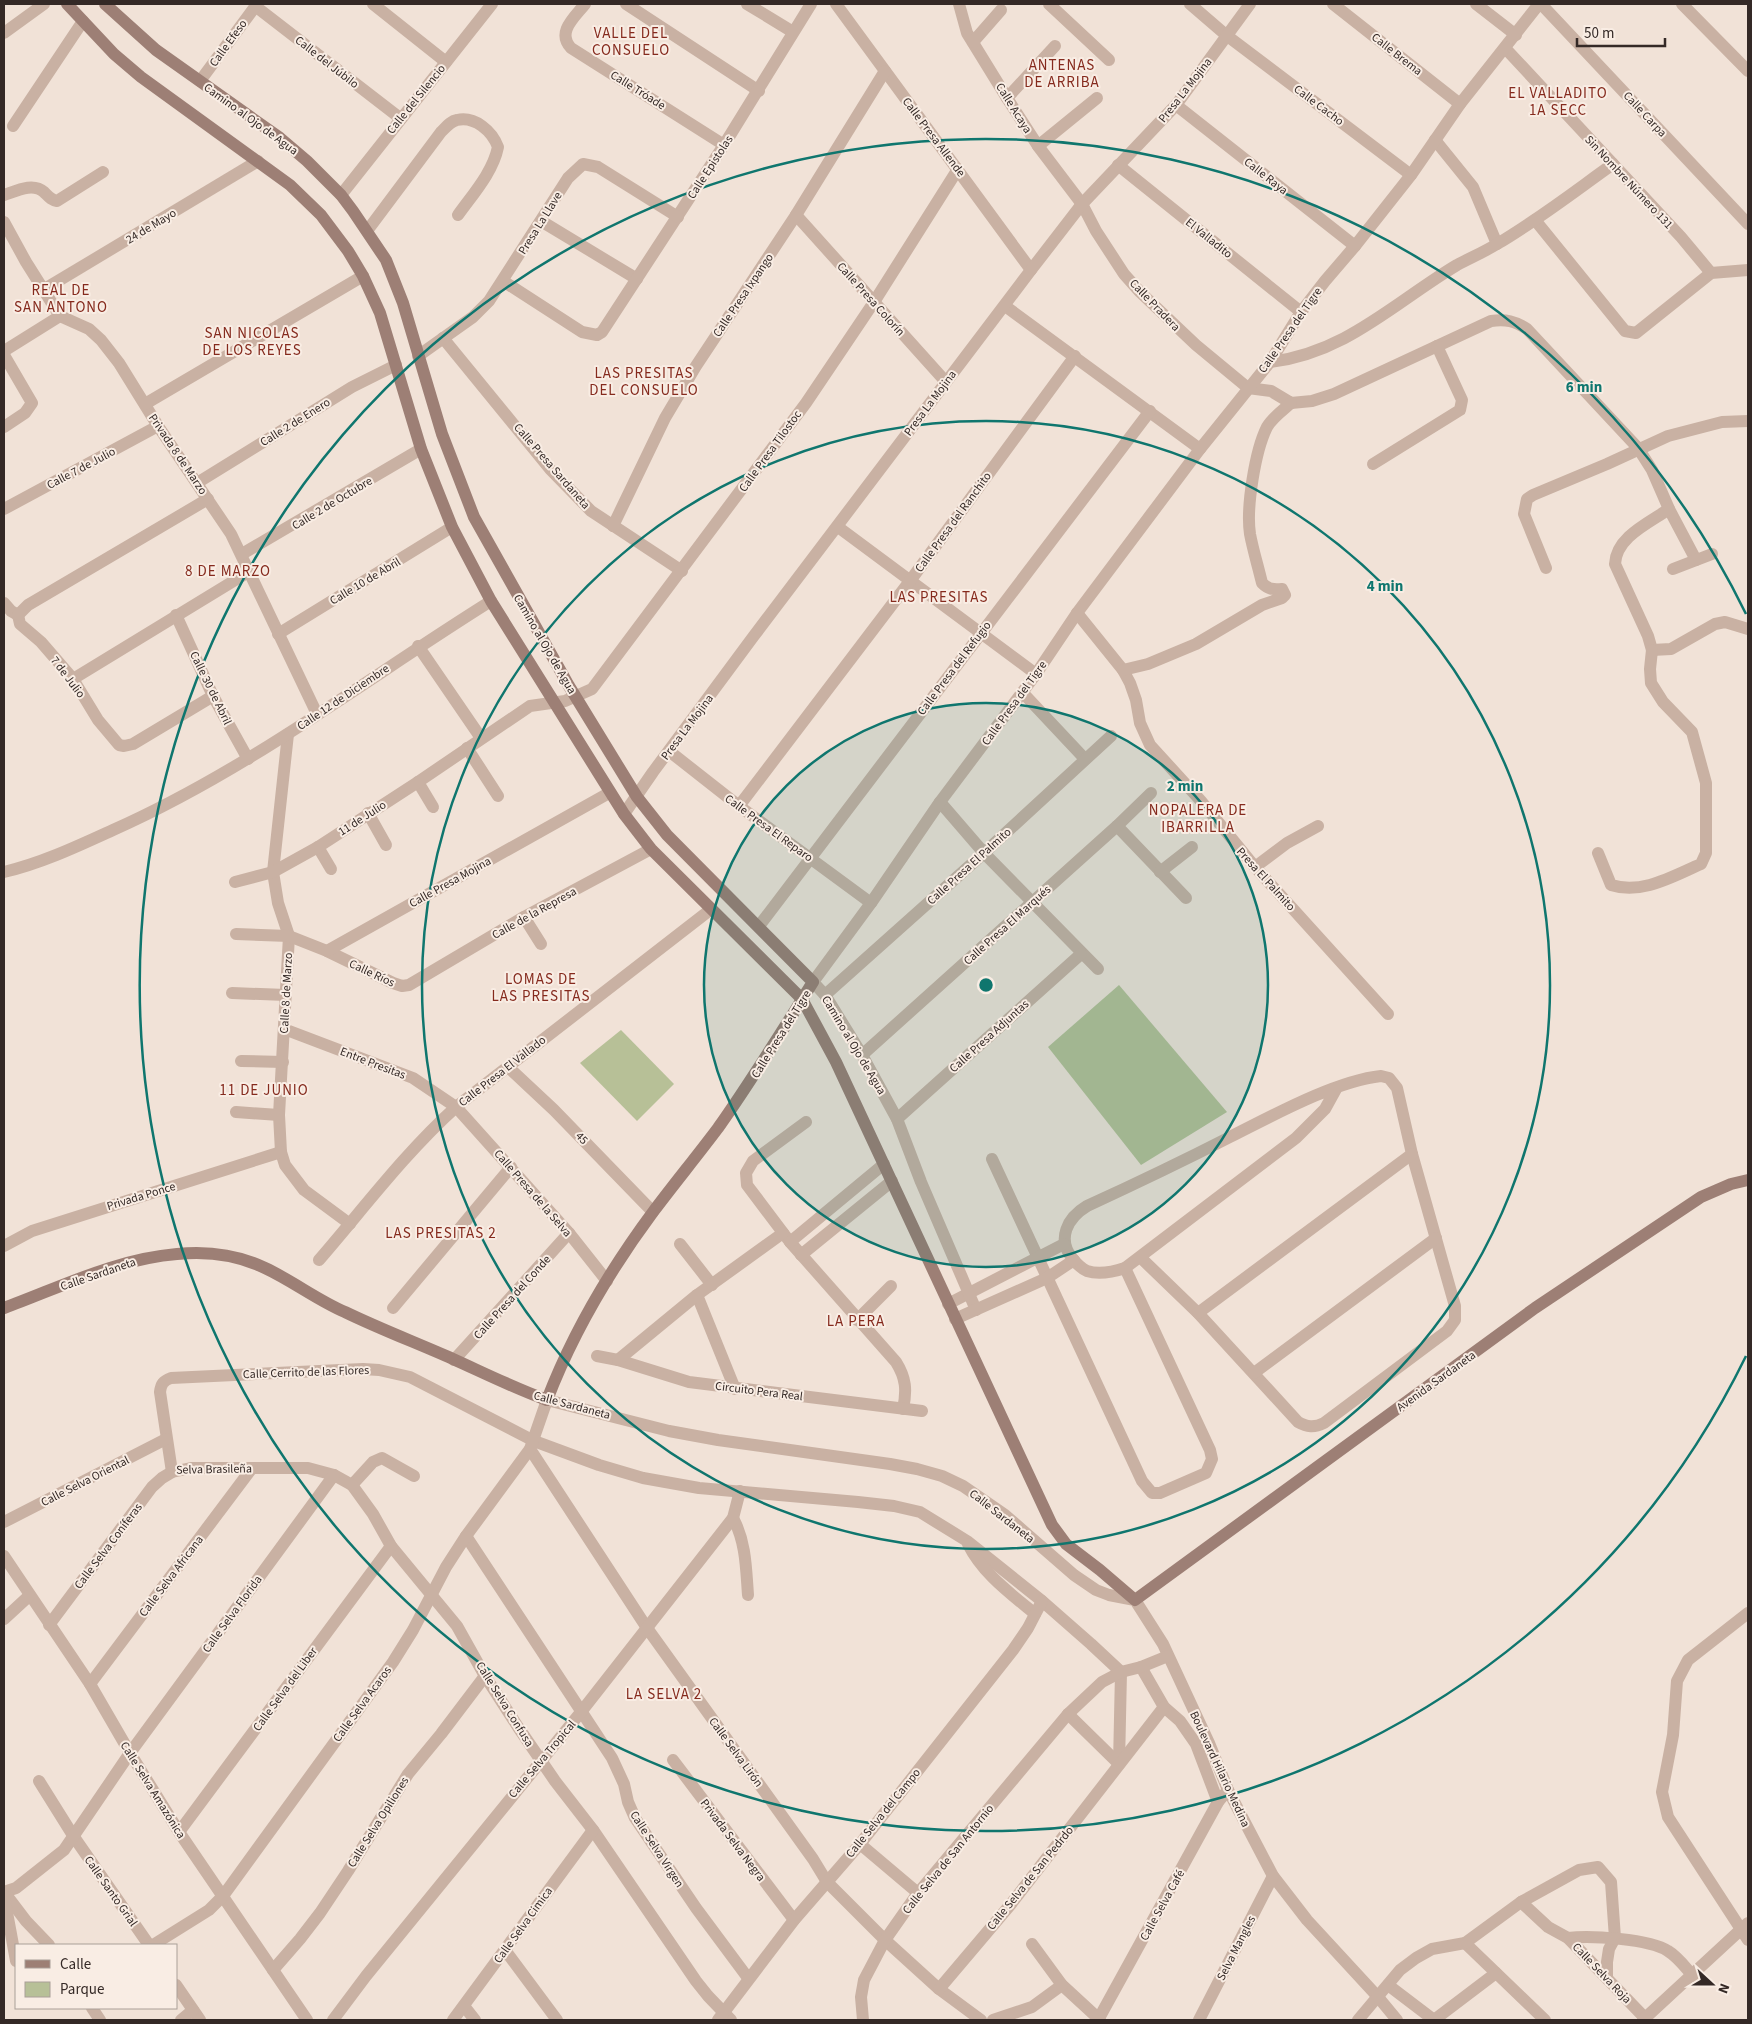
<svg xmlns="http://www.w3.org/2000/svg" width="1752" height="2024" font-family="'Source Sans 3',sans-serif">
	<style>
		.green { fill: #b7c097 }
		.lines { fill: none; stroke-linecap: round; stroke-linejoin: round }
		.street { stroke: #c9b1a3; stroke-width: 12 }
		.secondary { stroke: #9d7f75; stroke-width: 12 }
		.ring { fill: none; stroke: #0f766e; stroke-width: 2.5 }
		.labels { text-anchor: middle; stroke-width: 4; stroke-linejoin: round; paint-order: stroke }
		.street-label { font-size: 12px; fill: #342926; stroke: #f9ede4 }
		.quarter-label { font-size: 15px; letter-spacing: 1px; fill: #852a1d; stroke: #f9ede4 }
		.centre { fill: #0f766e; stroke: #f9ede4; stroke-width: 2.5 }
		.ring-label { font-size: 15px; text-anchor: middle; font-weight: bold; fill: #0f766e; stroke: #f9ede4; stroke-width: 4; stroke-linejoin: round; paint-order: stroke }
	</style>
	<rect width="100%" height="100%" fill="#f1e2d7"/>
	<g class="green">
		<path d="M1119 985 1227 1112 1141 1165 1048 1047Z"/>
		<path d="M621 1030 674 1084 637 1121 580 1063Z"/>
	</g>
	<g class="lines">
		<g class="street">
			<path d="M373 4 446 62"/>
			<path d="M585 4C575 17 556 32 571 48L724 145"/>
			<path d="M626 4 759 91"/>
			<path d="M747 4 793 32"/>
			<path d="M836 4 1031 270"/>
			<path d="M959 4 967 33 1007 98 1038 146 1082 204 1096 231 1124 274 1140 292 1196 345 1248 388 1271 391 1291 403 1312 401 1334 394 1491 321C1506 319 1515 321 1527 329L1638 448 1652 470 1669 509 1696 560"/>
			<path d="M1049 4 1109 60"/>
			<path d="M1190 4 1226 35 1411 175"/>
			<path d="M1333 4 1460 104"/>
			<path d="M1476 4 1516 35"/>
			<path d="M1541 4 1748 224"/>
			<path d="M1682 4 1748 71"/>
			<path d="M255 6 400 118"/>
			<path d="M4 33 44 4"/>
			<path d="M973 42 1001 10"/>
			<path d="M1505 48 1681 237 1711 273"/>
			<path d="M200 81 257 4"/>
			<path d="M1007 98 1055 46"/>
			<path d="M1176 105 1355 246"/>
			<path d="M13 126 83 21"/>
			<path d="M1435 140 1473 187 1497 244"/>
			<path d="M1038 146 1097 98"/>
			<path d="M1118 165 1301 312"/>
			<path d="M4 195C16 191 33 182 44 192 49 197 51 200 57 201L103 172"/>
			<path d="M341 195 492 4"/>
			<path d="M796 215 946 382"/>
			<path d="M1535 220 1625 331 1636 333 1711 273 1748 270"/>
			<path d="M541 221 637 279"/>
			<path d="M4 222 26 262 60 316 89 329 101 340 119 363 158 426 231 534 317 714"/>
			<path d="M367 231 441 132C446 127 451 121 457 120 475 116 492 131 498 147 493 172 473 194 458 215"/>
			<path d="M503 281 582 332 597 335 602 332 724 145 811 4"/>
			<path d="M43 290 258 161"/>
			<path d="M1005 306 1200 449"/>
			<path d="M443 338 550 469 591 511 682 571"/>
			<path d="M4 351 60 316"/>
			<path d="M4 355 32 403 25 413 4 427"/>
			<path d="M418 356 473 317 489 301 568 178 583 164 598 167 678 217"/>
			<path d="M1270 362C1346 353 1395 302 1457 265 1470 258 1484 252 1497 244 1538 220 1575 191 1613 164"/>
			<path d="M145 404 363 276"/>
			<path d="M1373 464 1460 410 1462 400 1437 346"/>
			<path d="M197 483 352 387 396 365"/>
			<path d="M4 509 158 426"/>
			<path d="M1669 509C1649 523 1616 537 1615 564L1648 636 1652 650 1671 649 1715 624 1725 622 1748 629"/>
			<path d="M613 526 665 418 696 366 796 215 885 71"/>
			<path d="M838 527 1036 674"/>
			<path d="M242 554 421 449"/>
			<path d="M1546 568 1524 514 1527 499 1533 495 1607 464 1668 436 1722 422 1748 421"/>
			<path d="M1673 569 1712 554"/>
			<path d="M4 603 11 611 18 615"/>
			<path d="M1077 613 1123 670 1130 683 1136 700 1140 723 1150 745 1201 801 1255 867 1388 1014"/>
			<path d="M18 615 20 624 41 642 73 679 98 720 119 745 124 746 133 744 213 696"/>
			<path d="M18 615 28 605 208 499"/>
			<path d="M176 615 213 696 248 759"/>
			<path d="M278 634 452 527"/>
			<path d="M418 646 481 738"/>
			<path d="M1123 670 1148 664 1196 644 1262 605 1282 598 1285 595 1282 589C1273 590 1268 589 1262 583 1258 566 1253 550 1250 534 1246 508 1255 451 1267 427 1272 418 1283 410 1291 403"/>
			<path d="M73 679 250 571"/>
			<path d="M1023 693 1085 759"/>
			<path d="M288 734 273 872 278 903 289 936 279 1115 281 1152 285 1165 304 1190 350 1224"/>
			<path d="M467 748 498 796"/>
			<path d="M669 751 739 806 871 903"/>
			<path d="M418 782 433 807"/>
			<path d="M940 802 984 853 1098 969"/>
			<path d="M739 806 910 581 1075 356"/>
			<path d="M368 813 386 845"/>
			<path d="M624 814 653 772 753 637 1031 270 1082 204 1176 105 1250 4"/>
			<path d="M1117 826 1186 898"/>
			<path d="M318 847 331 869"/>
			<path d="M1598 853 1611 885C1642 895 1673 876 1701 864L1706 853V783L1692 732 1663 702 1651 683 1650 669 1652 650"/>
			<path d="M1255 867 1287 843 1318 826"/>
			<path d="M4 872C42 863 78 846 113 830 248 770 366 679 491 601"/>
			<path d="M1160 872 1192 847"/>
			<path d="M235 882 273 872 318 847 418 782 530 706 565 701 592 689 806 403 874 302 958 169"/>
			<path d="M524 917 541 944"/>
			<path d="M759 926 1150 411"/>
			<path d="M236 934 289 936 327 951 393 983 402 986 409 985 524 917 651 849"/>
			<path d="M327 951 609 793"/>
			<path d="M232 993 286 995"/>
			<path d="M825 995 984 853 1111 736"/>
			<path d="M284 1029 413 1078 456 1107 569 1233 607 1281"/>
			<path d="M862 1055 1117 826 1151 793"/>
			<path d="M241 1061 283 1062"/>
			<path d="M508 1067 554 1110 653 1212"/>
			<path d="M236 1112 279 1115"/>
			<path d="M897 1119 1081 954"/>
			<path d="M806 1122 753 1161 746 1173 747 1185 790 1242 896 1362C906 1378 907 1390 903 1409"/>
			<path d="M992 1159 1142 1481 1152 1493H1160L1206 1473 1212 1459 1210 1450 1125 1268"/>
			<path d="M790 1242 884 1164"/>
			<path d="M680 1244 712 1285"/>
			<path d="M4 1246 32 1231 281 1152"/>
			<path d="M801 1255 892 1181"/>
			<path d="M1140 1257 1198 1313 1298 1422C1307 1427 1314 1428 1324 1423L1447 1331 1455 1320V1306L1412 1154 1397 1088 1389 1078 1381 1076C1335 1081 1272 1116 1230 1137 1183 1161 1135 1184 1087 1206 1067 1218 1057 1239 1072 1258 1076 1263 1080 1268 1087 1271 1099 1275 1113 1272 1125 1268L1296 1138 1325 1109 1336 1089"/>
			<path d="M319 1260C364 1208 405 1153 456 1107L710 910"/>
			<path d="M697 1295 735 1389"/>
			<path d="M948 1304 1064 1244"/>
			<path d="M393 1308 511 1167"/>
			<path d="M976 1310 921 1182 897 1119 862 1055 825 995 813 982 871 903 940 802 1036 674 1077 613 1200 449 1270 362 1301 312 1325 281 1355 246 1411 175 1460 104 1539 4"/>
			<path d="M1198 1313 1412 1154"/>
			<path d="M955 1319 1047 1278 1074 1260"/>
			<path d="M857 1320 891 1286"/>
			<path d="M597 1356 618 1360 689 1382 922 1411"/>
			<path d="M454 1360 569 1233"/>
			<path d="M618 1360 697 1295 783 1233"/>
			<path d="M1254 1373 1436 1238"/>
			<path d="M530 1449 647 1628 813 1859 827 1882 885 1940 939 1989 981 2020"/>
			<path d="M172 1472 160 1392C161 1384 163 1381 171 1378L363 1369 379 1370 410 1377 534 1441 599 1465 643 1478 699 1488 858 1502 894 1506 920 1512 967 1541 1042 1601 1091 1644 1121 1672 1119 1764"/>
			<path d="M352 1485 373 1462 382 1458 414 1476"/>
			<path d="M733 1518C746 1542 746 1568 748 1595"/>
			<path d="M4 1522 166 1439"/>
			<path d="M466 1536 612 1758 624 1784 628 1802 635 1818 696 1908 748 1978"/>
			<path d="M968 1544C983 1574 1010 1593 1035 1614"/>
			<path d="M4 1556 90 1684 130 1753 179 1832 307 2020"/>
			<path d="M1748 1613 1688 1660 1677 1681 1673 1735 1662 1792 1668 1817 1748 1940"/>
			<path d="M4 1619 29 1596"/>
			<path d="M49 1625 152 1487 162 1478 172 1472 191 1468H308L334 1475 352 1485 373 1514 391 1546 457 1626 485 1676 518 1727 555 1781 593 1830 696 1981 708 1996 731 2020"/>
			<path d="M1141 1667 1164 1707 1180 1721 1196 1744 1218 1802"/>
			<path d="M90 1684 252 1468"/>
			<path d="M1068 1714 1119 1764"/>
			<path d="M673 1760 794 1920"/>
			<path d="M39 1781 74 1837 149 1945"/>
			<path d="M179 1832 391 1546"/>
			<path d="M860 1844 918 1893"/>
			<path d="M4 1892 16 1888 64 1850 130 1753 334 1475"/>
			<path d="M4 1892 26 1921 49 1945"/>
			<path d="M4 1896 16 1961"/>
			<path d="M1521 1902 1579 1870 1598 1867 1611 1882 1615 1938 1609 1949 1607 1962V1977"/>
			<path d="M1568 1938C1590 1935 1650 1939 1668 1951 1678 1957 1685 1967 1693 1976"/>
			<path d="M1465 1943 1545 2020"/>
			<path d="M1032 1944 1062 1985 1100 2020"/>
			<path d="M153 1945 209 1910 223 1896 393 1662 413 1630 446 1567 466 1536 530 1449 547 1400 669 1431 718 1440 890 1464 917 1469 942 1476 963 1486 1005 1515 1074 1575 1096 1590 1109 1595 1135 1600 1163 1644 1209 1743 1228 1790 1273 1876 1307 1920 1378 1997 1397 2020"/>
			<path d="M505 1950 557 2020"/>
			<path d="M273 1970 300 1939 320 1913 348 1871 408 1774 441 1734 485 1676"/>
			<path d="M176 1985 200 2020"/>
			<path d="M1388 1985 1434 2020"/>
			<path d="M939 1989 1011 1904 1164 1707"/>
			<path d="M464 2006 475 2020"/>
			<path d="M92 2008 100 2020"/>
			<path d="M181 2020 193 2010"/>
			<path d="M333 2020 366 1976 581 1712 733 1518 740 1491"/>
			<path d="M453 2020 593 1830"/>
			<path d="M718 2020 794 1920 860 1844 1013 1650 1028 1628 1042 1601"/>
			<path d="M863 2020 861 1997 864 1980 885 1940 918 1893 1068 1714 1102 1682 1121 1672 1141 1667 1168 1656"/>
			<path d="M993 2020 1032 2007 1062 1985"/>
			<path d="M1098 2020 1218 1802 1228 1790"/>
			<path d="M1199 2020 1273 1876"/>
			<path d="M1358 2020 1400 1970 1416 1958 1432 1949 1465 1943 1521 1902 1548 1927 1568 1938 1645 2018"/>
			<path d="M1434 2020 1496 1973"/>
			<path d="M1643 2020 1748 1923"/>
		</g>
		<g class="secondary">
			<path d="M67 4 114 54 141 77 290 185 321 215 348 251 363 276 380 313 421 449 452 527 491 601 624 814 651 849 802 999 836 1062 1052 1525 1066 1544 1100 1570 1135 1600 1535 1308 1701 1197 1731 1184 1748 1180"/>
			<path d="M4 1308C61 1287 116 1259 177 1254 207 1251 238 1255 265 1268 293 1281 317 1300 345 1312 380 1329 417 1343 453 1359 484 1373 514 1388 547 1400 573 1332 610 1270 653 1212 674 1184 697 1156 718 1128 752 1080 782 1031 813 982L667 835 637 797 569 686 474 517 442 434 403 303 386 260 353 211 341 195 307 161 280 138 156 50 105 4"/>
		</g>
	</g>
	<circle cx="986" cy="985" r="282" fill="#0f766e" fill-opacity=".12"/>
	<g class="ring">
		<circle cx="986" cy="985" r="282"/>
		<circle cx="986" cy="985" r="564"/>
		<path d="M1746 1356A846 846 0 1 1 1746 614"/>
	</g>
	<g class="labels">
		<g class="street-label">
			<text transform="translate(228 43) rotate(-54)" y="4">Calle Efeso</text>
			<text transform="translate(1397 54) rotate(38)" y="4">Calle Brema</text>
			<text transform="translate(327 62) rotate(38)" y="4">Calle del Júbilo</text>
			<text transform="translate(638 90) rotate(32)" y="4">Calle Tróade</text>
			<text transform="translate(1185 90) rotate(-52)" y="4">Presa La Mojina</text>
			<text transform="translate(416 99) rotate(-51)" y="4">Calle del Silencio</text>
			<text transform="translate(1319 105) rotate(37)" y="4">Calle Cacho</text>
			<text transform="translate(1014 108) rotate(58)" y="4">Calle Acaya</text>
			<text transform="translate(1645 114) rotate(47)" y="4">Calle Carpa</text>
			<text transform="translate(251 119) rotate(36)" y="4">Camino al Ojo de Agua</text>
			<text transform="translate(934 137) rotate(53)" y="4">Calle Presa Allende</text>
			<text transform="translate(710 167) rotate(-57)" y="4">Calle Epistolas</text>
			<text transform="translate(1266 176) rotate(38)" y="4">Calle Raya</text>
			<text transform="translate(1629 182) rotate(47)" y="4">Sin Nombre Número 131</text>
			<text transform="translate(540 223) rotate(-58)" y="4">Presa La Llave</text>
			<text transform="translate(151 226) rotate(-31)" y="4">24 de Mayo</text>
			<text transform="translate(1209 238) rotate(39)" y="4">El Valladito</text>
			<text transform="translate(743 295) rotate(-56)" y="4">Calle Presa Ixpango</text>
			<text transform="translate(871 299) rotate(48)" y="4">Calle Presa Colorín</text>
			<text transform="translate(1155 305) rotate(46)" y="4">Calle Pradera</text>
			<text transform="translate(1290 330) rotate(-55)" y="4">Calle Presa del Tigre</text>
			<text transform="translate(930 403) rotate(-53)" y="4">Presa La Mojina</text>
			<text transform="translate(295 422) rotate(-32)" y="4">Calle 2 de Enero</text>
			<text transform="translate(770 451) rotate(-54)" y="4">Calle Presa Tilostoc</text>
			<text transform="translate(178 454) rotate(56)" y="4">Privada 8 de Marzo</text>
			<text transform="translate(552 466) rotate(49)" y="4">Calle Presa Sardaneta</text>
			<text transform="translate(81 468) rotate(-28)" y="4">Calle 7 de Julio</text>
			<text transform="translate(332 503) rotate(-31)" y="4">Calle 2 de Octubre</text>
			<text transform="translate(953 522) rotate(-54)" y="4">Calle Presa del Ranchito</text>
			<text transform="translate(365 581) rotate(-31)" y="4">Calle 10 de Abril</text>
			<text transform="translate(545 644) rotate(60)" y="4">Camino al Ojo de Agua</text>
			<text transform="translate(954 668) rotate(-53)" y="4">Calle Presa del Refugio</text>
			<text transform="translate(68 677) rotate(53)" y="4">7 de Julio</text>
			<text transform="translate(211 688) rotate(64)" y="4">Calle 30 de Abril</text>
			<text transform="translate(343 697) rotate(-34)" y="4">Calle 12 de Diciembre</text>
			<text transform="translate(1014 703) rotate(-54)" y="4">Calle Presa del Tigre</text>
			<text transform="translate(687 727) rotate(-53)" y="4">Presa La Mojina</text>
			<text transform="translate(362 818) rotate(-33)" y="4">11 de Julio</text>
			<text transform="translate(769 828) rotate(36)" y="4">Calle Presa El Reparo</text>
			<text transform="translate(969 866) rotate(-42)" y="4">Calle Presa El Palmito</text>
			<text transform="translate(1266 879) rotate(48)" y="4">Presa El Palmito</text>
			<text transform="translate(450 882) rotate(-29)" y="4">Calle Presa Mojina</text>
			<text transform="translate(534 913) rotate(-29)" y="4">Calle de la Represa</text>
			<text transform="translate(1007 925) rotate(-42)" y="4">Calle Presa El Marqués</text>
			<text transform="translate(372 973) rotate(25)" y="4">Calle Ríos</text>
			<text transform="translate(286 993) rotate(-87)" y="4">Calle 8 de Marzo</text>
			<text transform="translate(781 1034) rotate(-58)" y="4">Calle Presa del Tigre</text>
			<text transform="translate(989 1036) rotate(-42)" y="4">Calle Presa Adjuntas</text>
			<text transform="translate(854 1045) rotate(59)" y="4">Camino al Ojo de Agua</text>
			<text transform="translate(373 1063) rotate(21)" y="4">Entre Presitas</text>
			<text transform="translate(502 1071) rotate(-38)" y="4">Calle Presa El Vallado</text>
			<text transform="translate(582 1138) rotate(46)" y="4">45</text>
			<text transform="translate(533 1193) rotate(49)" y="4">Calle Presa de la Selva</text>
			<text transform="translate(141 1196) rotate(-17)" y="4">Privada Ponce</text>
			<text transform="translate(98 1274) rotate(-19)" y="4">Calle Sardaneta</text>
			<text transform="translate(512 1297) rotate(-48)" y="4">Calle Presa del Conde</text>
			<text transform="translate(306 1372) rotate(-2)" y="4">Calle Cerrito de las Flores</text>
			<text transform="translate(1436 1381) rotate(-36)" y="4">Avenida Sardaneta</text>
			<text transform="translate(759 1391) rotate(7)" y="4">Circuito Pera Real</text>
			<text transform="translate(572 1405) rotate(15)" y="4">Calle Sardaneta</text>
			<text transform="translate(214 1469) rotate(-1)" y="4">Selva Brasileña</text>
			<text transform="translate(85 1481) rotate(-27)" y="4">Calle Selva Oriental</text>
			<text transform="translate(1002 1516) rotate(38)" y="4">Calle Sardaneta</text>
			<text transform="translate(108 1546) rotate(-53)" y="4">Calle Selva Coníferas</text>
			<text transform="translate(171 1576) rotate(-53)" y="4">Calle Selva Africana</text>
			<text transform="translate(232 1614) rotate(-54)" y="4">Calle Selva Florida</text>
			<text transform="translate(285 1689) rotate(-54)" y="4">Calle Selva del Liber</text>
			<text transform="translate(362 1704) rotate(-54)" y="4">Calle Selva Acaros</text>
			<text transform="translate(505 1704) rotate(58)" y="4">Calle Selva Confusa</text>
			<text transform="translate(736 1752) rotate(54)" y="4">Calle Selva Lirón</text>
			<text transform="translate(542 1759) rotate(-50)" y="4">Calle Selva Tropical</text>
			<text transform="translate(1220 1769) rotate(65)" y="4">Boulevard Hilario Medina</text>
			<text transform="translate(153 1790) rotate(58)" y="4">Calle Selva Amazónica</text>
			<text transform="translate(883 1813) rotate(-51)" y="4">Calle Selva del Campo</text>
			<text transform="translate(378 1822) rotate(-58)" y="4">Calle Selva Opiliones</text>
			<text transform="translate(733 1840) rotate(53)" y="4">Privada Selva Negra</text>
			<text transform="translate(657 1849) rotate(57)" y="4">Calle Selva Virgen</text>
			<text transform="translate(948 1859) rotate(-51)" y="4">Calle Selva de San Antornio</text>
			<text transform="translate(1030 1878) rotate(-51)" y="4">Calle Selva de San Pedrdo</text>
			<text transform="translate(111 1891) rotate(55)" y="4">Calle Santo Grial</text>
			<text transform="translate(1162 1905) rotate(-61)" y="4">Calle Selva Café</text>
			<text transform="translate(523 1925) rotate(-54)" y="4">Calle Selva Cimica</text>
			<text transform="translate(1236 1948) rotate(-63)" y="4">Selva Mangles</text>
			<text transform="translate(1602 1973) rotate(46)" y="4">Calle Selva Roja</text>
		</g>
		<g class="quarter-label">
			<text x="631" y="38">VALLE DEL<tspan x="631" dy="17">CONSUELO</tspan></text>
			<text x="1062" y="70">ANTENAS<tspan x="1062" dy="17">DE ARRIBA</tspan></text>
			<text x="1558" y="98">EL VALLADITO<tspan x="1558" dy="17">1A SECC</tspan></text>
			<text x="61" y="295">REAL DE<tspan x="61" dy="17">SAN ANTONO</tspan></text>
			<text x="252" y="338">SAN NICOLAS<tspan x="252" dy="17">DE LOS REYES</tspan></text>
			<text x="644" y="378">LAS PRESITAS<tspan x="644" dy="17">DEL CONSUELO</tspan></text>
			<text x="228" y="576">8 DE MARZO</text>
			<text x="939" y="602">LAS PRESITAS</text>
			<text x="1198" y="815">NOPALERA DE<tspan x="1198" dy="17">IBARRILLA</tspan></text>
			<text x="541" y="984">LOMAS DE<tspan x="541" dy="17">LAS PRESITAS</tspan></text>
			<text x="264" y="1095">11 DE JUNIO</text>
			<text x="441" y="1238">LAS PRESITAS 2</text>
			<text x="856" y="1326">LA PERA</text>
			<text x="664" y="1699">LA SELVA 2</text>
		</g>
	</g>
	<circle cx="986" cy="985" r="8" class="centre"/>
	<g class="ring-label">
		<text x="1584" y="392">6 min</text>
		<text x="1385" y="591">4 min</text>
		<text x="1185" y="791">2 min</text>
	</g>
	<rect width="1752" height="2024" fill="none" stroke="#342926" stroke-width="10"/>
	<rect x="15" y="1944" width="162" height="65" fill="#f9ede4" stroke="#aa9f98"/>
	<rect x="25" y="1960" width="25" height="8" fill="#9d7f75" stroke="#aa9f98"/>
	<text x="60" y="1969" font-size="15" fill="#342926">Calle</text>
	<rect x="25" y="1982" width="25" height="15" fill="#b7c097" stroke="#aa9f98"/>
	<text x="60" y="1994" font-size="15" fill="#342926">Parque</text>
	<g transform="translate(1712 1984) rotate(111)" stroke="#f9ede4" stroke-width="4" paint-order="stroke">
	<path d="M0-4L9 19L0 12L-9 19Z" fill="#342926"/>
	<text y="-8" font-size="14" font-weight="bold" text-anchor="middle" fill="#342926">N</text>
	</g>
	<path d="M1577 38v8h88v-8" fill="none" stroke="#342926" stroke-width="2.5"/>
	<text x="1584" y="38" font-size="15" fill="#342926" stroke="#f9ede4" stroke-width="4" paint-order="stroke">50 m</text>
</svg>
